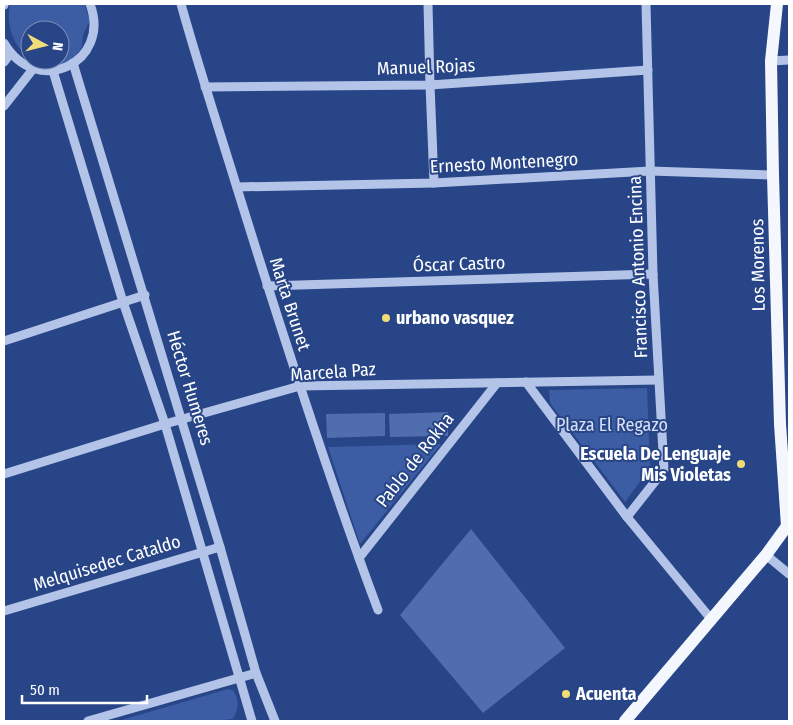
<svg xmlns="http://www.w3.org/2000/svg" width="793" height="725" font-family="'Fira Sans Condensed',sans-serif">
	<style>
		.green { fill: #3c5da3; fill-rule: evenodd }
		.building { fill: #506eae }
		.lines { fill: none; stroke-linecap: round; stroke-linejoin: round }
		.minor { stroke: #b3c4e8; stroke-width: 9 }
		.major { stroke: #f5f7fe; stroke-width: 12 }
		.poi-dot { fill: #f1dd78; stroke: #274587; stroke-width: 2 }
		.labels { text-anchor: middle; stroke-width: 4; stroke-linejoin: round; paint-order: stroke }
		.street-label { font-size: 18px; fill: #fff; stroke: #274587 }
		.poi-label { font-size: 18px; font-weight: bold; fill: #fff; stroke: #274587; text-anchor: start }
		.park-label { font-size: 18px; fill: #d6e1f7; stroke: #274587 }
	</style>
	<rect width="100%" height="100%" fill="#274587"/>
	<g class="green">
		<path d="M10 4H84L90 20C88 25 85 30 83 35 82 40 83 46 80 50 55 88 0 54 10 4ZM30 30H60V60H30Z"/>
		<path d="M647 388 650 468 625 502 550 403 549 390Z"/>
		<path d="M441 444 360 544 328 447Z"/>
		<path d="M228 689 234 691C239 702 239 708 233 719L212 721H118Z"/>
	</g>
	<g class="building">
		<path d="M448 412V436L390 437 389 414Z"/>
		<path d="M385 413V436L327 438 326 414Z"/>
		<path d="M471 529 565 648 483 713 400 615Z"/>
	</g>
	<g class="lines">
		<g class="minor">
			<path d="M181 4C198 65 218 126 237 188 281 330 326 471 378 610"/>
			<path d="M428 4 430 85 434 183"/>
			<path d="M4 5V4"/>
			<path d="M4 43C37 99 112 62 90 4"/>
			<path d="M771 61 789 60"/>
			<path d="M4 62 10 54"/>
			<path d="M73 63 220 547 256 673 275 721"/>
			<path d="M53 71 123 302 165 424 252 721"/>
			<path d="M205 87 430 85 648 70"/>
			<path d="M4 106 33 69"/>
			<path d="M237 187 434 183 650 171 773 175"/>
			<path d="M267 286 653 274"/>
			<path d="M4 341 145 295"/>
			<path d="M526 382 627 517 711 619"/>
			<path d="M4 474 165 424 300 386 658 380"/>
			<path d="M627 517 664 470 653 274 646 4"/>
			<path d="M766 555 789 574"/>
			<path d="M359 558 497 383"/>
			<path d="M4 611 220 547"/>
			<path d="M88 721 256 673"/>
		</g>
		<g class="major">
			<path d="M777 4 771 61 773 175 780 424 787 526"/>
			<path d="M625 721 766 555 787 526"/>
		</g>
	</g>
	<g class="poi-dot">
		<circle cx="386" cy="318" r="5"/>
		<circle cx="741" cy="464" r="5"/>
		<circle cx="566" cy="694" r="5"/>
	</g>
	<g class="labels">
		<g class="street-label">
			<text transform="translate(426 67) rotate(-2)" y="6">Manuel Rojas</text>
			<text transform="translate(504 163) rotate(-3)" y="6">Ernesto Montenegro</text>
			<text transform="translate(459 264) rotate(-2)" y="6">Óscar Castro</text>
			<text transform="translate(758 265) rotate(-91)" y="6">Los Morenos</text>
			<text transform="translate(638 267) rotate(-92)" y="6">Francisco Antonio Encina</text>
			<text transform="translate(290 304) rotate(72)" y="6">Marta Brunet</text>
			<text transform="translate(333 372) rotate(-4)" y="6">Marcela Paz</text>
			<text transform="translate(190 388) rotate(73)" y="6">Héctor Humeres</text>
			<text transform="translate(415 460) rotate(-52)" y="6">Pablo de Rokha</text>
			<text transform="translate(107 563) rotate(-17)" y="6">Melquisedec Cataldo</text>
		</g>
		<g class="poi-label">
			<text x="396" y="324">urbano vasquez</text>
			<text x="731" y="460" text-anchor="end">Escuela De Lenguaje<tspan x="731" dy="21">Mis Violetas</tspan></text>
			<text x="576" y="700">Acuenta</text>
		</g>
		<g class="park-label">
			<text x="612" y="431">Plaza El Regazo</text>
		</g>
	</g>
	<rect width="793" height="725" fill="none" stroke="#ffffff" stroke-width="10"/>
	<g transform="translate(45 45) rotate(97)"><circle r="24" fill="#274587" stroke="#7d8fb7"/>
	<path d="M0-4L9 19L0 12L-9 19Z" fill="#f1dd78"/>
	<text y="-8" font-size="14" font-weight="bold" text-anchor="middle" fill="#ffffff">N</text>
	</g>
	<path d="M22 695v8h125v-8" fill="none" stroke="#ffffff" stroke-width="2.5"/>
	<text x="30" y="695" font-size="15" fill="#ffffff" stroke="#274587" stroke-width="4" paint-order="stroke">50 m</text>
</svg>
